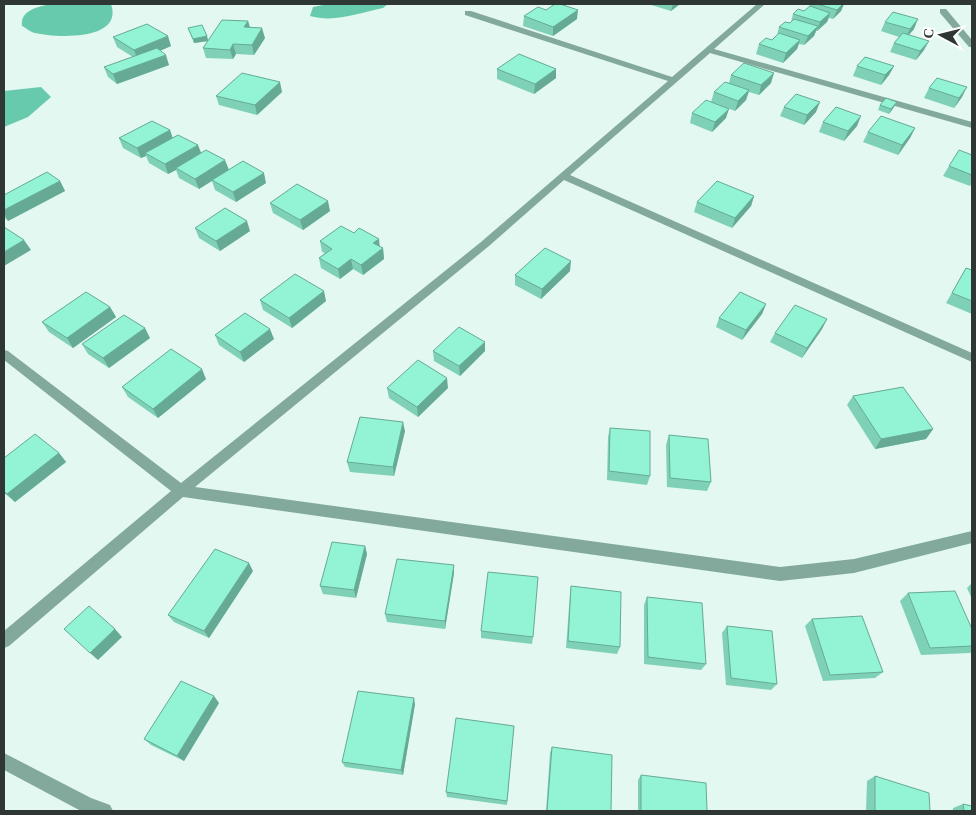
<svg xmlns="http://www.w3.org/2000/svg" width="976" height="815" font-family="Georgia,serif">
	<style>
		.forest { fill: #68caad }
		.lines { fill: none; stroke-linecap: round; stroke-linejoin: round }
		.minor { fill: #83a99c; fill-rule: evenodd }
		.tertiary { fill: #83a99c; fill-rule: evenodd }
		.wall { fill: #7ed1b7 }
		.shaded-wall { fill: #66aa95 }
		.building { fill: #92f3d5; stroke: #66aa95 }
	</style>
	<rect width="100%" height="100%" fill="#e2f8f0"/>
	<g class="forest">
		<path d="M50 4H111C124 41 56 38 35 33 30 32 26 28 22 26 20 10 38 7 50 4Z"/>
		<path d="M328 4H388L383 8C359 13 334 23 310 16L313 7Z"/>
		<path d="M41 87 51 97 28 117 4 127V91Z"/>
	</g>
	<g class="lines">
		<g class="minor">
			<path d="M757 4H765L714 49 972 122V128L710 53 570 175 972 353V362L564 180 489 246 195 487 780 567 854 559 972 531V543L854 573 780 581 183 497 9 646 4 648V631L171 491 4 360V350L8 351 181 483 481 242 668 81 465 15V11H471L672 77Z"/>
			<path d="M940 9H946L972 40V47H969L940 13Z"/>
		</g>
		<path class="tertiary" d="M4 753 91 798 110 805 113 811H81L4 770Z"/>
	</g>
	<g class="wall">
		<path d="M648 4H680L671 11Z"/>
		<path d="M810 4H844L841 11 833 19 829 18 827 22 817 31H816L814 36 804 45 799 44 797 49 783 63 756 54 759 44 772 40 777 35 779 27 791 22 793 14 804 11 809 7Z"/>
		<path d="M524 16 577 19 553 36 523 26Z"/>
		<path d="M248 21 250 28 265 38 254 55 236 54 233 59 206 58 203 48 208 41 194 43 188 28 207 36 208 40Z"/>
		<path d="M885 22 914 29 909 35 924 50 916 60 890 52 894 43 899 37 881 31Z"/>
		<path d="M113 37 171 46 160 51 169 65 117 84 108 77 104 67 133 57 117 47Z"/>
		<path d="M857 66H894L889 75 881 85 853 76Z"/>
		<path d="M497 69H556V78L534 94 497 79Z"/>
		<path d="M731 75 771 83 759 95 749 92 746 100 735 111 711 102 714 92 729 83Z"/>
		<path d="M929 88 962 97 954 108 924 98Z"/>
		<path d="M282 92 257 115 219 105 216 96Z"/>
		<path d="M897 102 894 107 889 114 878 110 880 105Z"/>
		<path d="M784 107 816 112 804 125 780 116Z"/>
		<path d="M692 113 726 118 712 132 690 123Z"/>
		<path d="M823 122 857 126 844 141 819 132Z"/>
		<path d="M915 128 910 138 898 155 863 142 868 132Z"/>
		<path d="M170 130 173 138 201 153 228 170 266 183 236 202 215 190 212 181 199 189 179 178 176 170 168 174 149 163 146 156 141 158 123 148 119 138Z"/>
		<path d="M972 155V183L970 186 943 176 949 166Z"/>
		<path d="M60 181 65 191 8 221 4 217V195Z"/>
		<path d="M754 196 751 206 732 228 694 212 697 202Z"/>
		<path d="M270 203 330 211 303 230 273 213Z"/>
		<path d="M195 228 250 231 220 251 199 238Z"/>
		<path d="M320 241 380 247 383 248 384 259 363 275 353 269 340 279 321 268 319 258 325 253 322 252Z"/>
		<path d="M966 268 972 270V314L946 303Z"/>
		<path d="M570 271 541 299 515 285V275Z"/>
		<path d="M260 300 326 301 292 328 263 310Z"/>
		<path d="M766 304 762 314 742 340 716 327 719 318Z"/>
		<path d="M110 307 116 317 73 348 49 332 42 322Z"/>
		<path d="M827 319 822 329 802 358 770 342 775 333Z"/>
		<path d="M215 335 274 339 244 362 219 345Z"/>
		<path d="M150 338 109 368 88 354 82 344Z"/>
		<path d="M485 342V351L460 376 434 361 433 351Z"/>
		<path d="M206 379 158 418 128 397 122 387Z"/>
		<path d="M387 388H448L418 417 389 398Z"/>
		<path d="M853 396 933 429 926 439 875 449 847 405Z"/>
		<path d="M610 428 650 476 647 485 607 480 608 437Z"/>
		<path d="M405 431 394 476 350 472 347 462Z"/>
		<path d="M669 435 711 482 707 491 667 487 666 445Z"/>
		<path d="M59 453 66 462 15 502 4 493V458Z"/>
		<path d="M365 546 367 554 356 598 323 594 320 586Z"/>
		<path d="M454 565V573L445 629 387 622 385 614Z"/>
		<path d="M253 571 209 638 174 622 168 615Z"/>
		<path d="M972 583V599L967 588Z"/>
		<path d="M571 586 620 647 617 654 566 648 570 594Z"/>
		<path d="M908 593 972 629V651L970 653 921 655 900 601Z"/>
		<path d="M647 597 706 664 701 670 644 664V605Z"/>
		<path d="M812 619 883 672 875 678 823 681 805 626Z"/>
		<path d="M727 626 777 684 771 690 726 685 722 633Z"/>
		<path d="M481 631 533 637 532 644 481 638Z"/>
		<path d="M219 703 184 761 151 745 144 739Z"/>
		<path d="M415 704 403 775 345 767 342 762Z"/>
		<path d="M514 726 507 805 447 797 446 792Z"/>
		<path d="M552 747 611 811H546L550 753Z"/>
		<path d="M641 775 707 811H638V780Z"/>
		<path d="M875 776 930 811H866L867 781Z"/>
		<path d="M963 804 972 811H953V808Z"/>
	</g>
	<g class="shaded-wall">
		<path d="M673 4H680L671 11Z"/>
		<path d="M843 4H844L841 11 833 19 837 10Z"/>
		<path d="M578 10 577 19 553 36V27Z"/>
		<path d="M830 13 827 22 817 31 820 22Z"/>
		<path d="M918 19 914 29 905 39 910 29Z"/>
		<path d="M248 21 251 31 244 27Z"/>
		<path d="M818 26 814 36 804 45 808 36Z"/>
		<path d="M262 28 265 38 254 55 252 45Z"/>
		<path d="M168 36 171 46 138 60 134 50Z"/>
		<path d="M207 36 208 41 194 43 193 39Z"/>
		<path d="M800 40 797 49 783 63 786 53Z"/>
		<path d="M929 41 924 50 916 60 920 51Z"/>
		<path d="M233 44 236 54 233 59 230 50Z"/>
		<path d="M166 55 169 65 117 84 113 74Z"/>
		<path d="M894 66 889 75 881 85 885 75Z"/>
		<path d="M556 69V78L534 94 535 84Z"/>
		<path d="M774 73 771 83 759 95 761 85Z"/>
		<path d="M280 82 282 92 257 115 255 105Z"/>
		<path d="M967 87 962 97 954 108 959 98Z"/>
		<path d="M749 90 746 100 735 111 738 101Z"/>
		<path d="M820 102 816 112 804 125 807 115Z"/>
		<path d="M897 102 894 107 889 114 891 109Z"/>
		<path d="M729 109 726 118 712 132 715 122Z"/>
		<path d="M861 116 857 126 844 141 848 131Z"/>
		<path d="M915 128 910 138 898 155 902 145Z"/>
		<path d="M170 130 173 140 145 153 146 156 141 158 137 148Z"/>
		<path d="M198 145 202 155 176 168V170L168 174 165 164Z"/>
		<path d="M225 160 229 170 199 189 195 179Z"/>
		<path d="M264 173 266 183 236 202 233 192Z"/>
		<path d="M60 181 65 191 8 221 4 213V210Z"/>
		<path d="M754 196 751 206 732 228 735 218Z"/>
		<path d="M328 201 330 211 303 230 300 220Z"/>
		<path d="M247 221 250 231 220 251 216 241Z"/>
		<path d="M379 239 380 249 373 243Z"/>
		<path d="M24 240 31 250 4 266V252Z"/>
		<path d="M383 248 384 259 363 275 361 265Z"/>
		<path d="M351 259 353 269 340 279 338 269Z"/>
		<path d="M571 261 570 271 541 299 542 289Z"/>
		<path d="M324 291 326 301 292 328 289 318Z"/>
		<path d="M766 304 762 314 742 340 746 330Z"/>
		<path d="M110 307 116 317 73 348 67 338Z"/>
		<path d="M827 319 822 329 802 358 807 348Z"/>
		<path d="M145 328 150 338 109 368 103 358Z"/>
		<path d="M270 329 274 339 244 362 240 352Z"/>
		<path d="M485 342V351L460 376 459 366Z"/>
		<path d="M202 369 206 379 158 418 153 409Z"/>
		<path d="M447 378 448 388 418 417 417 407Z"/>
		<path d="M403 422 405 431 394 476 393 467Z"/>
		<path d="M933 429 926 439 875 449 881 439Z"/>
		<path d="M59 453 66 462 15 502 7 494Z"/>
		<path d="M365 546 367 554 356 598 354 590Z"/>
		<path d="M249 563 253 571 209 638 204 631Z"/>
		<path d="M454 565V573L445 629V621Z"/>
		<path d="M115 629 122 637 98 660 90 653Z"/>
		<path d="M214 696 219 703 184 761 177 756Z"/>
		<path d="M414 698 415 704 403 775 401 770Z"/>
	</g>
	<g class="building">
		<path d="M555 4H560L578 10 553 27 524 16 538 7 546 10Z"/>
		<path d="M817 4H843L837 10Z"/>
		<path d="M810 6 830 13 820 22 793 14 798 9 804 11Z"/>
		<path d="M893 12 918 19 910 29 885 22Z"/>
		<path d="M794 19 818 26 808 36 779 27 785 22 790 23Z"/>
		<path d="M222 20 248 21 244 27 262 28 252 45 233 44 230 50 203 48Z"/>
		<path d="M147 24 168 36 134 50 113 37Z"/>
		<path d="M202 25 207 36 193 39 188 28Z"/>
		<path d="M779 33 800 40 786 53 759 44 766 38 772 40Z"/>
		<path d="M903 33 929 41 920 51 894 43Z"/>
		<path d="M157 48 166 55 113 74 104 67Z"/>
		<path d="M519 54 556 69 535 84 497 69Z"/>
		<path d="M865 57 894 66 885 75 857 66Z"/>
		<path d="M744 63 774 73 761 85 731 75Z"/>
		<path d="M242 73 280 82 255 105 216 96Z"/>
		<path d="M937 78 967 87 959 98 929 88Z"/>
		<path d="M725 82 749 90 738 101 714 92Z"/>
		<path d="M796 94 820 102 807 115 784 107Z"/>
		<path d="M886 98 897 102 891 109 880 105Z"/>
		<path d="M706 100 729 109 715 122 692 113Z"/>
		<path d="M836 107 861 116 848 131 823 122Z"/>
		<path d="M881 116 915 128 902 145 868 132Z"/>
		<path d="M152 121 170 130 137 148 119 138Z"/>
		<path d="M178 135 198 145 165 164 145 153Z"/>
		<path d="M206 150 225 160 195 179 176 168Z"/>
		<path d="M959 150 972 155V175L949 166Z"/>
		<path d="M243 161 264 173 233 192 212 180Z"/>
		<path d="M47 172 60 181 4 210V195Z"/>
		<path d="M717 181 754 196 735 218 697 202Z"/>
		<path d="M297 184 328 201 300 220 270 203Z"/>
		<path d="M225 208 247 221 216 241 195 228Z"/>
		<path d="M341 226 354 233 359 228 379 239 373 243 383 248 361 265 351 259 338 269 319 258 332 249 320 241Z"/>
		<path d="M4 227 24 240 4 252Z"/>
		<path d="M545 248 571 261 542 289 515 275Z"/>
		<path d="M966 268 972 270V301L952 293Z"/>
		<path d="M295 274 324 291 289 318 260 300Z"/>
		<path d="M86 292 110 307 67 338 42 322Z"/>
		<path d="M740 292 766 304 746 330 719 318Z"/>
		<path d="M795 305 827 319 807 348 775 333Z"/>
		<path d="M245 313 270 329 240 352 215 335Z"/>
		<path d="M124 315 145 328 103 358 82 344Z"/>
		<path d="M459 327 485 342 459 366 433 351Z"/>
		<path d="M171 349 202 369 153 409 122 387Z"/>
		<path d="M418 360 447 378 417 407 387 388Z"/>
		<path d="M903 387 933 429 881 439 853 396Z"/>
		<path d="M360 417 403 422 393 467 347 462Z"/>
		<path d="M610 428 650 431V476L609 471Z"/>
		<path d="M35 434 59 453 7 494 4 491V458Z"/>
		<path d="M669 435 708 439 711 482 670 478Z"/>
		<path d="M332 542 365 546 354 590 320 586Z"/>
		<path d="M215 549 249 563 204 631 168 615Z"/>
		<path d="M397 559 454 565 445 621 385 614Z"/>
		<path d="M488 572 538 577 533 637 481 631Z"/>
		<path d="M571 586 621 592 620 647 568 641Z"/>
		<path d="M955 591 972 629V646L930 648 908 593Z"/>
		<path d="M647 597 702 603 706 664 648 657Z"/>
		<path d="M89 606 115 629 90 653 64 629Z"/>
		<path d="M862 616 883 672 830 675 812 619Z"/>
		<path d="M727 626 772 631 777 684 731 678Z"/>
		<path d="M181 681 214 696 177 756 144 739Z"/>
		<path d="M358 691 414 698 401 770 342 762Z"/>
		<path d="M456 718 514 726 507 801 446 792Z"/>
		<path d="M552 747 612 755 611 811H547Z"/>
		<path d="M641 775 706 783 707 811H641Z"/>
		<path d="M875 776 929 793 930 811H875Z"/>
		<path d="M963 804 972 806V811H964Z"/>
	</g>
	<rect width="976" height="815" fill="none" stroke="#2f3734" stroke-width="10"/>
	<g transform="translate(941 35) rotate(277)" stroke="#ffffff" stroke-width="4" paint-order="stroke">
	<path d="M0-4L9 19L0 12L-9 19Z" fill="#2f3734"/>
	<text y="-8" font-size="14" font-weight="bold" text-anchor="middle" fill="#2f3734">С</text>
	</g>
</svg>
